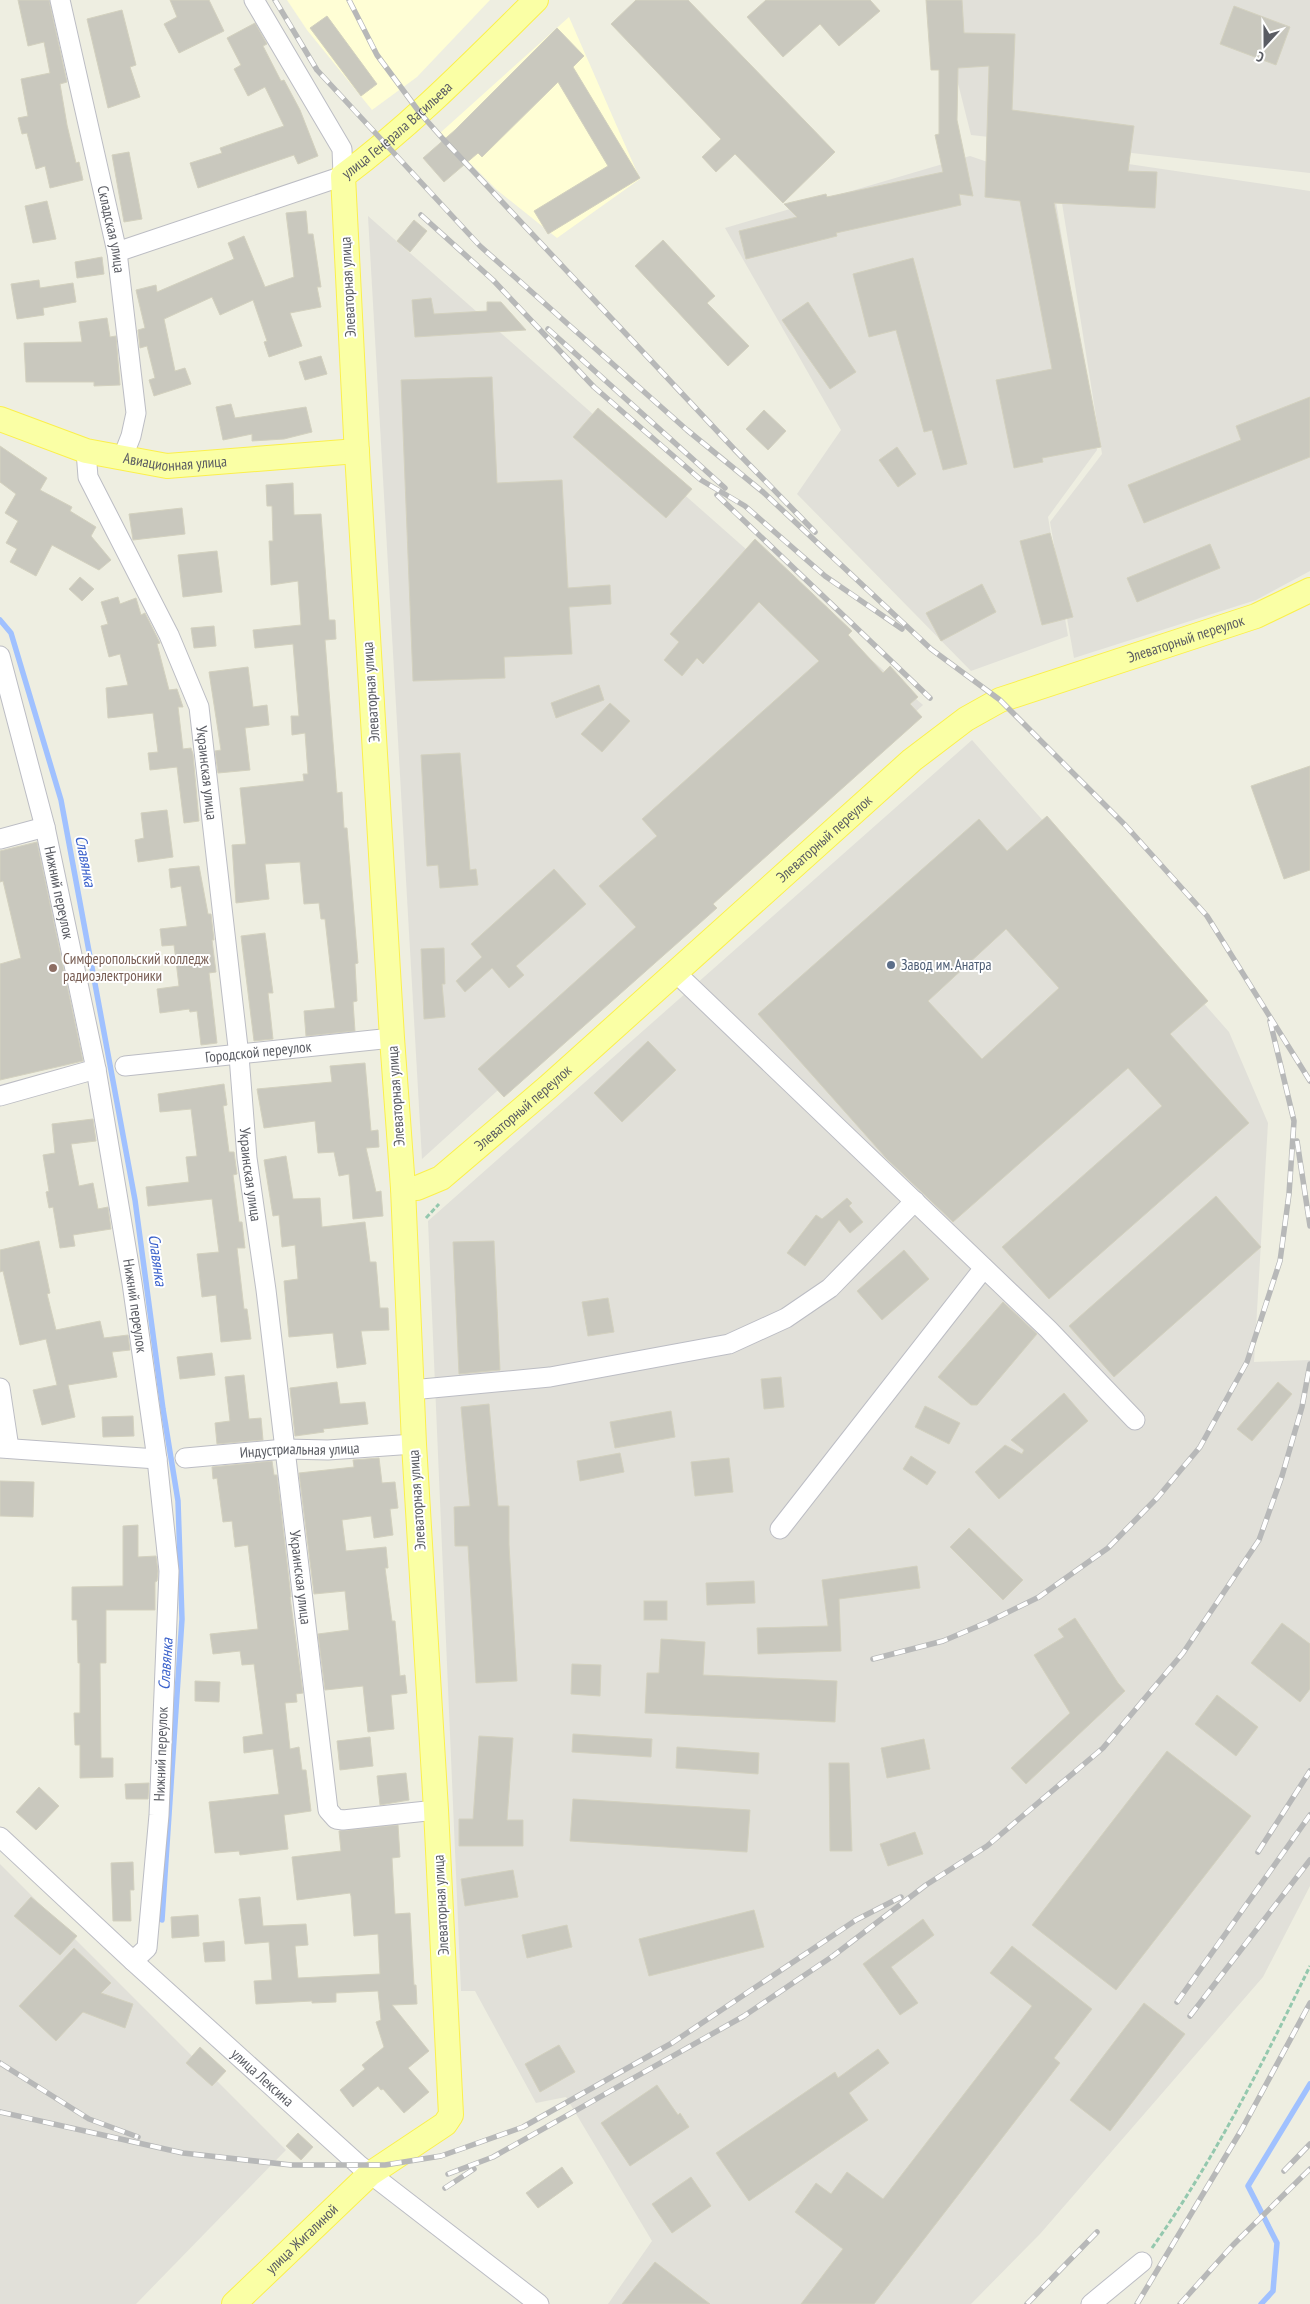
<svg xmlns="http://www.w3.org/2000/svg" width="1310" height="2304" font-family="'PT Sans Narrow',sans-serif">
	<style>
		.commercial { fill: #fffed5 }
		.industrial { fill: #e1e0d9 }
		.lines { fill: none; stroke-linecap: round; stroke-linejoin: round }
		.stream { stroke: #a0c1ff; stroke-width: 5.5 }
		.building { fill: #c9c8be; stroke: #d3d1bf; fill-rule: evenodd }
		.minor-casing { stroke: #bcbdc4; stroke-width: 21 }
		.major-casing { stroke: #fbf04c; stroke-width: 26 }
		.path { stroke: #94c8ae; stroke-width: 3; stroke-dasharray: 5 2.5; stroke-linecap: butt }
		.minor { stroke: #fff; stroke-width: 19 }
		.major { stroke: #faffa5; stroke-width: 24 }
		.rail-casing { stroke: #b7b8b8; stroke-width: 5.5 }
		.rail { stroke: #fff; stroke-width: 4; stroke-dasharray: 11; stroke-linecap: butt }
		.service-dot { fill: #5c6f8a; stroke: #fff; stroke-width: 2 }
		.education-dot { fill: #8d6e63; stroke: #fff; stroke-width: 2 }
		.labels { text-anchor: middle; stroke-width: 4; stroke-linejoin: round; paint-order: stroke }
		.street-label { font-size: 15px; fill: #5a5c63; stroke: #fff }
		.education-label { font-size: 15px; fill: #785e54; stroke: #fff; text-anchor: start }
		.service-label { font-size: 15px; fill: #4e5e75; stroke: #fff; text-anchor: start }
		.water-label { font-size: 16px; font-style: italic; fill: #3a61cb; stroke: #fff }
	</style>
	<rect width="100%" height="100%" fill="#eeeee1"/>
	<g class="commercial">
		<path d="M287 0H490L417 77 372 110 307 30Z"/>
		<path d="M569 17 640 179 557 238 497 190 440 133Z"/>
	</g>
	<g class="industrial">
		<path d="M937 0H1310V173L971 135Z"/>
		<path d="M1054 153 1310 191V571L1256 600 1074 658 1050 522 1102 454Z"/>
		<path d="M970 156 1053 184 1097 450 1048 517 1068 636 971 671 797 494 841 430 725 228Z"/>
		<path d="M368 216 923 705 422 1159Z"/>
		<path d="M972 740 1229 1032 1268 1123 1254 1362 1310 1360V1886L1263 1977 1040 2234 971 2304H608L652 2241 566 2097 536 2103 475 1991H461L428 1221Z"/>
		<path d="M0 1864 286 2150 136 2304H0Z"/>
	</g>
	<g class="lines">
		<g class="stream">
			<path d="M0 620 11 633 61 800 135 1200 163 1409 178 1501 182 1619 162 1920"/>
			<path d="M1261 2304 1273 2291 1277 2243 1248 2186 1310 2084"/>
		</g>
	</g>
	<g class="building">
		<path d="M18 0H49L67 82 60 84 67 125 76 163 79 162 83 180 50 188 45 166 36 169 27 133 22 134 18 118 28 116 21 79 50 73 44 42 28 46Z"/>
		<path d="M170 0H209L224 31 179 53 164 24 177 17Z"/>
		<path d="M636 0H688L835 152 783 203 735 154 716 172 702 157 721 139 611 24Z"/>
		<path d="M766 0H870L880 11 839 46 820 24 783 57 747 17Z"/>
		<path d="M926 0H962L964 33 1015 34 1012 110 1134 126 1128 171 1157 172 1155 208 1054 203 1101 447 1042 458 1043 462 1014 468 996 380 1052 369 1020 201 985 197 989 66 958 68 957 120 973 196 959 194 961 205 836 233 837 236 746 259 739 231 797 217 784 204 826 194 827 197 943 172 935 135 939 134V70H931Z"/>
		<path d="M1234 6 1290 27 1276 65 1220 44Z"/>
		<path d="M122 10 136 65 130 67 140 97 108 108 87 19Z"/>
		<path d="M327 16 377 84 361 96 310 28Z"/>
		<path d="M255 23 267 44 263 46 281 81 284 80 300 110 318 156 298 164 294 155 198 188 190 163 222 153 220 148 284 126 265 87 248 96 234 69 241 65 227 38Z"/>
		<path d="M557 28 584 56 573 67 640 178 548 234 534 211 608 166 558 82 482 157 478 153 444 182 423 158 455 130Z"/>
		<path d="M129 152 142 219 124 222 112 155Z"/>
		<path d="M47 201 56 239 33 243 25 206Z"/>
		<path d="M306 211 308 234H313L321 287H317L321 307 290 313 302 346 269 357 264 342 267 341 253 300 220 315 212 297 164 319 175 371 185 368 191 384 154 396 149 380 155 378 147 346 140 348 138 330 145 328 136 290 156 285 157 292 234 259 228 243 244 236 265 287 294 277 286 213Z"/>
		<path d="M414 220 427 231 410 252 397 241Z"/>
		<path d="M663 240 715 296 707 303 749 346 728 366 635 266Z"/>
		<path d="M102 257 104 274 77 278 75 262Z"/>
		<path d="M913 258 967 464 943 470 932 430 924 432 896 330 869 337 853 274Z"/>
		<path d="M39 280 40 288 73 283 76 302 43 308 44 315 17 319 11 284Z"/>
		<path d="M431 298 434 314 487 311V302H501L526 330 415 337 412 300Z"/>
		<path d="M808 302 856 372 830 389 782 320Z"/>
		<path d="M107 318 110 337 116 336 120 385 94 386V382H26L24 343 82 342 79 322Z"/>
		<path d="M321 356 327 374 305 380 299 362Z"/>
		<path d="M492 377 497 483 562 480 568 588 610 585 611 604 569 607 572 654 504 657 505 678 413 681 401 380Z"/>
		<path d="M1310 397V457L1144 523 1128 485 1241 440 1236 426Z"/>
		<path d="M231 404 235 418 306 407 312 432 284 439 252 441V434L223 440 216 407Z"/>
		<path d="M598 408 692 489 666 518 573 437Z"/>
		<path d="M764 410 786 431 768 450 746 429Z"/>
		<path d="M0 446 47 478 40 490 72 507 70 511 96 527 91 536 111 560 99 570 52 545 36 576 10 562 17 549 6 543 18 521 5 513 16 494 0 482Z"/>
		<path d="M897 447 916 474 898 487 879 460Z"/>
		<path d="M293 483 294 515 321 514 329 620H335L336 639 325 640 337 793 342 792 344 828H347L358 963 355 964 357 1001 353 1002 355 1031 306 1036 304 1011 335 1008 325 919H321L319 903 304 904 300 862 265 864 269 899 236 903 232 845 246 844 240 788 304 781 303 774H308L305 733 292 735 291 716H299L293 644 255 648 253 630 301 625 298 581 271 585 269 541H273L272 506H267L266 485Z"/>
		<path d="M182 508 185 534 133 540 129 514Z"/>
		<path d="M1050 533 1073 617 1042 625 1020 541Z"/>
		<path d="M755 539 852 631 848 635 883 673 890 666 918 697 910 704 922 717 713 904 717 908 504 1097 478 1069 636 927 599 886 657 836 642 819 819 661 759 602 703 664 697 658 682 676 664 660 679 642 670 634Z"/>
		<path d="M1210 544 1220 568 1137 602 1127 578Z"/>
		<path d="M217 551 222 592 183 597 178 555Z"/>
		<path d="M80 577 94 589 82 601 69 589Z"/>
		<path d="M982 584 996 612 941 641 926 613Z"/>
		<path d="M118 597 120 604 136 598 141 615 145 613 160 643 157 644 169 690 177 689 183 707H178L183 749 191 748 193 754 199 821 184 823 177 767 150 770 148 753 158 752 153 713 108 718 106 688 128 685 120 654 109 657 101 626 108 624 101 602Z"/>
		<path d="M214 626 216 646 194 648 191 628Z"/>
		<path d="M248 667 253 707 267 705 269 725 245 728 250 770 218 773 215 751 221 750 209 672Z"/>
		<path d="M599 685 604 700 556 718 551 703Z"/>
		<path d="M610 703 630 721 602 752 581 734Z"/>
		<path d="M460 753 470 870 476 869 478 885 440 888 438 865 427 866 421 755Z"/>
		<path d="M1310 766V870L1284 879 1251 786Z"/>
		<path d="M167 810 173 857 138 862 135 840 144 838 141 813Z"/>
		<path d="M1047 816 1208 1001 1170 1034 1249 1123 1049 1299 1002 1247 1162 1106 1128 1068 953 1222 886 1158 758 1014 979 819 1007 851ZM1006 929 1059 988 982 1059 928 1001Z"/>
		<path d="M37 842 83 1061 0 1080V964L21 958 3 881 0 882V851Z"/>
		<path d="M199 866 208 914H211L214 940H212L216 972 209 973 217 1043 201 1045 197 1011 190 1012 189 1009 160 1013 157 989 179 986 174 945 162 946 160 929 187 926 181 886 171 888 169 869Z"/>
		<path d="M554 869 586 904 516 966 524 975 509 988 492 968 465 992 456 981 482 957 471 944Z"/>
		<path d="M265 933 273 993H268L273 1039 254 1041 241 936Z"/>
		<path d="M444 948 445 984H442L445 1017 424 1019 421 949Z"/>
		<path d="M648 1041 676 1070 622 1122 594 1093Z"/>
		<path d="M365 1063 371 1131 378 1130 379 1147 366 1148 376 1192 381 1191 383 1216 353 1219 349 1174 339 1176 334 1152 318 1153 315 1121 264 1128 257 1089 332 1082 330 1066Z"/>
		<path d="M224 1084 227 1105 223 1106 229 1152H234L237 1174 233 1175 239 1222H242L245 1248H237L244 1309H247L251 1339 221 1342 216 1295 202 1297 197 1254 219 1252 212 1199 148 1206 146 1187 189 1182 186 1157 197 1156 191 1109 160 1112 158 1094Z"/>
		<path d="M93 1119 96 1141 71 1144 79 1186 93 1183 98 1209 108 1207 111 1229 73 1235 75 1246 60 1248 53 1207 49 1208 46 1192 49 1191 43 1155 55 1153 52 1124Z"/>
		<path d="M286 1156 293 1199 320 1198 322 1227 365 1222 370 1262H376L380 1308H388L389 1330 361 1331 366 1364 337 1368 333 1333 289 1337 284 1281 298 1279 295 1245 282 1247 279 1215 273 1216 264 1160Z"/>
		<path d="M1216 1196 1261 1247 1114 1377 1069 1326Z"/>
		<path d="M847 1198 852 1203 849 1206 863 1222 850 1233 839 1220 805 1266 787 1253 816 1215 822 1219Z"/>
		<path d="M39 1241 50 1293 47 1294 56 1330 100 1321 104 1338 128 1335 130 1350 112 1352 117 1377 68 1385 75 1417 42 1425 33 1390 57 1385 46 1339 20 1345 3 1271 0 1272V1250Z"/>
		<path d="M494 1241 500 1370 459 1374 453 1242Z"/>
		<path d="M904 1250 929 1279 882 1320 857 1291Z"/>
		<path d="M608 1298 614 1332 588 1336 582 1302Z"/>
		<path d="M1003 1302 1037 1334 977 1405H971L938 1377Z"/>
		<path d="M212 1353 215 1375 180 1379 177 1357Z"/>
		<path d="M244 1375 249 1419 261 1418 263 1440 217 1444 215 1423 230 1421 225 1377Z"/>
		<path d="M781 1377 784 1407 764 1409 761 1379Z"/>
		<path d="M337 1382 340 1404 365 1402 368 1424 323 1429 324 1432 295 1436 290 1388Z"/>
		<path d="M1278 1382 1292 1394 1252 1441 1237 1429Z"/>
		<path d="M1064 1393 1088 1421 999 1499 975 1472 1005 1445 1022 1454 1024 1450 1011 1440Z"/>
		<path d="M489 1404 498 1506H509V1545L517 1681 476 1683 468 1546H455L454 1507 470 1506 461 1407Z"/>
		<path d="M925 1406 960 1423 949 1444 915 1427Z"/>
		<path d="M671 1411 675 1437 615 1448 610 1422Z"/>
		<path d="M133 1416 134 1436 103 1437 102 1417Z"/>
		<path d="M620 1453 624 1472 580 1481 577 1461Z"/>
		<path d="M911 1456 936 1472 927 1485 903 1469Z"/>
		<path d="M379 1458 382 1483 395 1482 398 1508 390 1509 393 1535 374 1538 371 1516 342 1520 346 1551 386 1547 388 1568H385L392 1621H395L400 1676 405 1675 407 1693 391 1695 394 1729 368 1732 363 1686 325 1690 318 1634 349 1630 345 1591 314 1594 299 1473 354 1467 353 1460Z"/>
		<path d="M729 1458 733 1492 695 1496 691 1462Z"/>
		<path d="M272 1461 274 1475H277L291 1597H290L303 1693 296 1694 297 1702 285 1703 290 1749 299 1747 302 1770H306L311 1811 284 1815 288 1849 240 1855 239 1851 215 1853 209 1802 279 1794 273 1749 244 1753 243 1737 263 1734 254 1664 242 1665 240 1651 213 1654 210 1634 258 1629 248 1545 235 1547 232 1521 223 1522 217 1478 213 1479 212 1467Z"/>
		<path d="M0 1481 34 1482 33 1517 0 1516Z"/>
		<path d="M138 1525V1557L156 1556 158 1571 157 1581 155 1582V1610H106V1663H100L101 1758H113V1777L80 1778V1745H75L74 1713H80V1663H78L77 1620H72V1587L123 1586V1526Z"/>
		<path d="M969 1528 1023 1580 1003 1600 950 1547Z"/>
		<path d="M917 1566 920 1588 839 1599 841 1651 758 1654 757 1628 828 1626 822 1580Z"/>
		<path d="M754 1581 755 1603 707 1605 706 1583Z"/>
		<rect x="644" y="1601" width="23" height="19"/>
		<path d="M1075 1618 1118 1683 1125 1691 1026 1784 1011 1768 1070 1713 1034 1655 1064 1637 1058 1629Z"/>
		<path d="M1282 1623 1310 1644V1689L1300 1702 1251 1663Z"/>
		<path d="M661 1639 705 1642 703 1675 837 1681 835 1722 645 1713 647 1673H659Z"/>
		<path d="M572 1664 601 1665 600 1696 571 1694Z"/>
		<path d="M195 1681 220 1682 219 1702 195 1701Z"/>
		<path d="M1217 1695 1258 1727 1236 1756 1195 1724Z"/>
		<path d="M573 1734 652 1739 651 1757 572 1752Z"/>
		<path d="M479 1736 513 1738 507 1820H523V1846H459V1819H473Z"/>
		<path d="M370 1737 373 1766 340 1770 337 1741Z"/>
		<path d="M924 1739 930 1769 887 1778 881 1748Z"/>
		<path d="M677 1747 759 1753 758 1774 676 1768Z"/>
		<path d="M1167 1751 1251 1816 1116 1990 1032 1925Z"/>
		<path d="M829 1763H849L852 1851H830Z"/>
		<path d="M406 1773 409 1800 380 1805 377 1776Z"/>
		<path d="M149 1783 148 1799H126L125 1784Z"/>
		<path d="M39 1787 59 1806 36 1830 16 1812Z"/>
		<path d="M573 1799 750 1810 747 1852 570 1841Z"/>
		<path d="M398 1825 400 1857 392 1858 395 1914 410 1913 414 1985H416L417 2004 392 2005 429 2051 408 2068 429 2092 404 2113 383 2089 381 2090 378 2086 353 2107 340 2090 365 2069 362 2065 384 2047 376 2022 381 2020 378 1991 336 1993V2002L312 2003V2001L256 2004 254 1981 272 1980 269 1942 245 1944 239 1899 260 1897 263 1926 306 1924 308 1945 295 1946 298 1978 380 1974 378 1934 354 1936 351 1896 350 1893 297 1900 292 1857 341 1851 339 1831Z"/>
		<path d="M915 1832 923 1854 888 1866 880 1844Z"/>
		<path d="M133 1862 134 1890H130L131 1921H113L111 1863Z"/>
		<path d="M513 1870 518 1897 465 1906 461 1879Z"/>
		<path d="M31 1897 77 1936 60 1955 14 1916Z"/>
		<path d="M754 1910 764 1947 649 1976 639 1939Z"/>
		<path d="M198 1915 199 1936 172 1938 171 1917Z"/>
		<path d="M923 1919 934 1935 891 1967 918 2003 900 2015 863 1964Z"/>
		<path d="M567 1925 572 1947 527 1958 522 1935Z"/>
		<path d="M224 1941 225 1961 205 1962 203 1943Z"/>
		<path d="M1012 1946 1092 2009 1054 2058 1060 2063 874 2304H801L843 2249 795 2212 816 2183 831 2194 847 2172 883 2199 1032 2006 990 1973Z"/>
		<path d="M74 1948 111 1983 101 1993 133 2004 125 2028 83 2012 56 2041 19 2006Z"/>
		<path d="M1144 2003 1185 2034 1110 2131 1070 2100Z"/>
		<path d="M559 2045 575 2072 540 2092 525 2064Z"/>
		<path d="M200 2047 226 2071 212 2086 186 2063Z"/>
		<path d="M878 2049 889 2063 849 2093 868 2120 749 2201 716 2153 835 2072 838 2078Z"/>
		<path d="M657 2085 678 2115 680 2113 689 2127 630 2166 601 2123Z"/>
		<path d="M298 2133 313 2147 301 2160 286 2146Z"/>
		<path d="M562 2167 573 2183 538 2208 526 2193Z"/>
		<path d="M691 2177 711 2206 672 2233 652 2204Z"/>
		<path d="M655 2262 710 2304H622Z"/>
	</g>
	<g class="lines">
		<g class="minor-casing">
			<g id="minor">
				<path id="s1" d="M60 0 117 252 136 413 131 436 122 459"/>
				<path d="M117 252 343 176 342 149 254 0"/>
				<path id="s2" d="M86 451 88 477 169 635 199 707 239 1056 247 1158 266 1290 328 1810 336 1819 343 1820 436 1810"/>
				<path id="s3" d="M0 656 45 827 96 1069 132 1283 157 1459 169 1571 159 1815 147 1948 133 1961"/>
				<path d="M0 839 45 827"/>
				<path d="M675 972 1048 1329 1135 1420"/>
				<path id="s4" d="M125 1066 392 1038"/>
				<path d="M0 1096 96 1069"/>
				<path d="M0 1388 9 1448"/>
				<path d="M411 1390 550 1377 729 1344 786 1318 830 1288 915 1201"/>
				<path d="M0 1448 157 1459"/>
				<path id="s5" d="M185 1458 285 1449 328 1450 414 1444"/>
				<path d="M780 1529 984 1268"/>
				<path id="s6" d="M0 1837 133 1961 359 2165 539 2304"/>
				<path d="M1091 2304 1142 2262"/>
			</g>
		</g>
		<g class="major-casing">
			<g id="major">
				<path id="s7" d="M0 419 86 451 167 466 357 451"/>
				<path id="s8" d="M403 1188H417L441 1178 548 1087 912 760 966 719 1000 700 1256 616 1310 590"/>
				<path id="s9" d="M234 2304 370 2174 445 2124 451 2115 436 1810 414 1444 403 1188 392 1038 356 436 343 176C413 124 474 61 536 0"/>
			</g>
		</g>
		<g class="path">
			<path d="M426 1218 439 1204"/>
			<path d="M1152 2248C1214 2160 1263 2063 1310 1966"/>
		</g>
		<use href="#minor" class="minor"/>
		<use href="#major" class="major"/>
		<g class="rail-casing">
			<g id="rail">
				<path d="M275 0 317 70 480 246 687 430 763 492 931 649 1000 700 1125 825 1207 916 1310 1081"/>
				<path d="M349 0 377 55 420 113 443 139 735 450 815 532"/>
				<path d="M421 215 493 280 594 387 701 480 745 506 825 576 902 629"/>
				<path d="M548 329 725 488"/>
				<path d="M717 495 930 698"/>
				<path d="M1297 1141 1310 1226"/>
				<path d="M873 1659 943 1641 988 1622 1039 1597 1108 1548 1158 1497 1200 1447 1247 1362 1280 1261 1289 1194 1294 1121 1270 1021"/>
				<path d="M1258 1852 1310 1771"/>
				<path d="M1177 2002 1310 1815"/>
				<path d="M1190 2016 1310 1860"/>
				<path d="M0 2063 89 2119 138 2137"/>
				<path d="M0 2112 183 2153 291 2165H385L441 2156 523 2127 672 2043 856 1920 901 1897"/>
				<path d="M1284 2171 1310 2144"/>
				<path d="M448 2174 493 2157 744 2016 833 1956 926 1885 987 1846 1103 1748 1183 1653 1259 1540 1282 1476 1302 1407 1310 1364"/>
				<path d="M445 2188 474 2169"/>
				<path d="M1027 2304 1097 2232"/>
				<path d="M1137 2304 1242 2129 1310 2003"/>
				<path d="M1180 2304 1233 2245 1310 2169"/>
			</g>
		</g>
		<use href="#rail" class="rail"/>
	</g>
	<circle class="service-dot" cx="891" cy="965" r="5"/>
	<circle class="education-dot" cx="53" cy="968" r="5"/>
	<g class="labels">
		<g class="street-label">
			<text dy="5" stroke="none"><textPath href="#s9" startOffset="2302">улица Генерала Васильева</textPath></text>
			<text dy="5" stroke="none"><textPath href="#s1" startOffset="235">Складская улица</textPath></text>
			<text transform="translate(348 287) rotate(-93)" y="5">Элеваторная улица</text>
			<text dy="5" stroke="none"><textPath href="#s7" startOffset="182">Авиационная улица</textPath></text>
			<text dy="5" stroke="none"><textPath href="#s8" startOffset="972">Элеваторный переулок</textPath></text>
			<text transform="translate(371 692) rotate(-94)" y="5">Элеваторная улица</text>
			<text dy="5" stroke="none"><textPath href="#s2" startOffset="348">Украинская улица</textPath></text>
			<text dy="5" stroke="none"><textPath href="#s8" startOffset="552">Элеваторный переулок</textPath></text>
			<text dy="5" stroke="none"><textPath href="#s3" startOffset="244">Нижний переулок</textPath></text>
			<text dy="5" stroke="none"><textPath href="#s4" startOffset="134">Городской переулок</textPath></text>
			<text transform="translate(396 1096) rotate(-94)" y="5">Элеваторная улица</text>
			<text dy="5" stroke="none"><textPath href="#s8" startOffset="148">Элеваторный переулок</textPath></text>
			<text dy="5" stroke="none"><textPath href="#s2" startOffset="752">Украинская улица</textPath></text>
			<text dy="5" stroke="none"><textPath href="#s3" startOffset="664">Нижний переулок</textPath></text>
			<text dy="5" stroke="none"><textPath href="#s5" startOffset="115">Индустриальная улица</textPath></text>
			<text transform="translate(417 1500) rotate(-94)" y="5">Элеваторная улица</text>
			<text dy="5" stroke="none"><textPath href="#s2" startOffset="1158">Украинская улица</textPath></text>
			<text transform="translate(161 1754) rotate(-88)" y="5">Нижний переулок</text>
			<text transform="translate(441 1905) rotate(-93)" y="5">Элеваторная улица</text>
			<text dy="5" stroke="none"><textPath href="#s6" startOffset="356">улица Лексина</textPath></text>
			<text dy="5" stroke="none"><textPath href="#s9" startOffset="94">улица Жигалиной</textPath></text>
		</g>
		<g class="education-label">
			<text x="63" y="964">Симферопольский колледж<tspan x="63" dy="17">радиоэлектроники</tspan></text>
		</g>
		<g class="service-label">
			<text x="901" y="970">Завод им. Анатра</text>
		</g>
		<g class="water-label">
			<text transform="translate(86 861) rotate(79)" y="6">Славянка</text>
			<text transform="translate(158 1260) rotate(82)" y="6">Славянка</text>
			<text transform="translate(165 1664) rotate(-86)" y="6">Славянка</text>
		</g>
	</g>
	<g transform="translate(1265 45) rotate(201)" stroke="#ffffff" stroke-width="4" paint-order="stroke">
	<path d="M0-4L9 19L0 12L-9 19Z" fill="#5a5c63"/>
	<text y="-8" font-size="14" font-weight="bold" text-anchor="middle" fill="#5a5c63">С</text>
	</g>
</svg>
